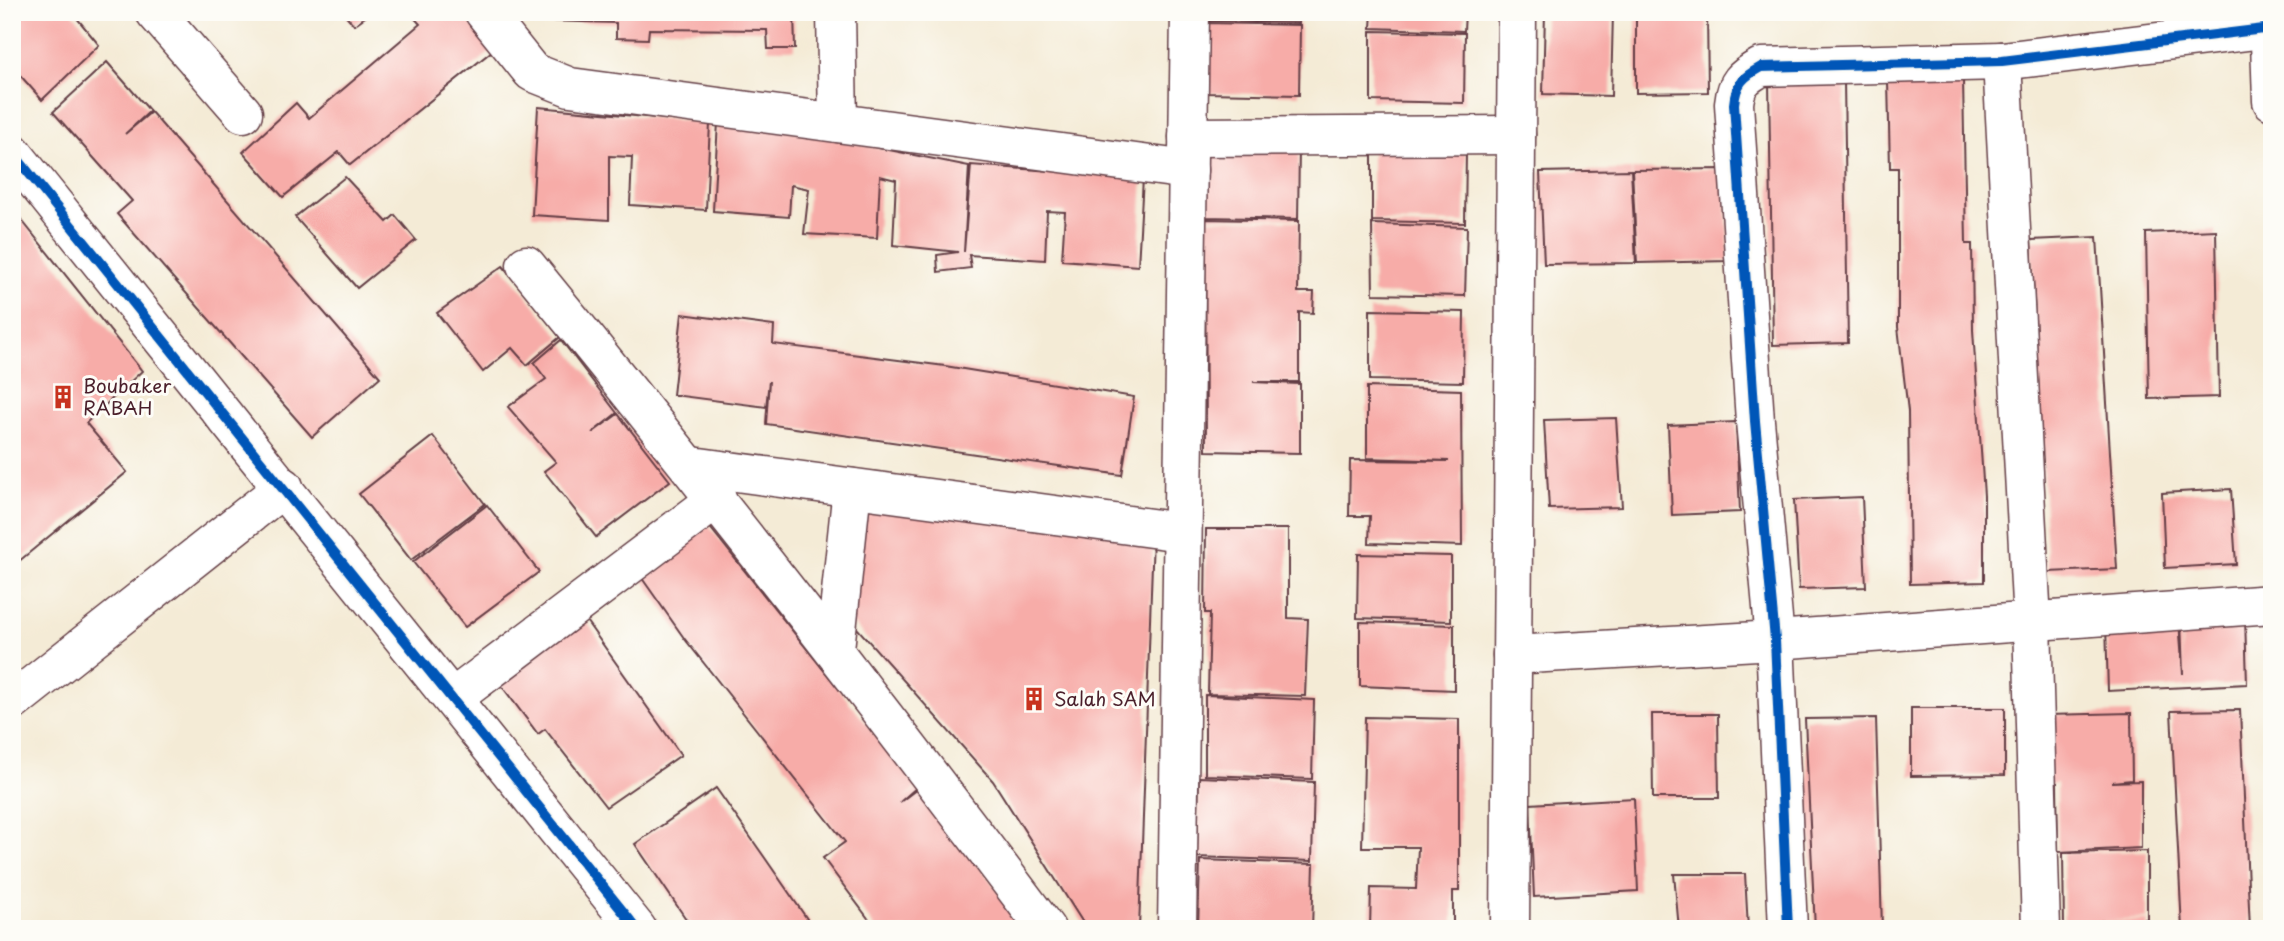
<svg xmlns="http://www.w3.org/2000/svg" width="2284" height="941" font-family="'Playpen Sans',sans-serif">
	<style>
		.building { fill: #f7aca8 }
		.lines { fill: none; stroke-linecap: round; stroke-linejoin: round }
		.minor-casing { stroke: #643e45; stroke-width: 41 }
		.minor { stroke: #fff; stroke-width: 38 }
		.cycleway-casing { stroke: #fdfcf7; stroke-width: 15 }
		.cycleway { stroke: #0057b8; stroke-width: 10 }
		.labels { text-anchor: middle; stroke-width: 6; stroke-linejoin: round; paint-order: stroke }
		.poi-label { font-size: 19px; fill: #4a1f2b; stroke: #fdfcf7; text-anchor: start }
	</style>
	<rect width="100%" height="100%" fill="#fdfcf7"/>
	<filter id="ink" filterUnits="userSpaceOnUse"><feTurbulence type="fractalNoise" baseFrequency=".0143" numOctaves="2"/><feDisplacementMap in="SourceGraphic" scale="14" xChannelSelector="R" yChannelSelector="G"/><feConvolveMatrix kernelMatrix="1 2 1 2 8 2 1 2 1" color-interpolation-filters="sRGB"/></filter>
	<filter id="wash" filterUnits="userSpaceOnUse"><feTurbulence type="fractalNoise" baseFrequency=".00686" numOctaves="4" result="noise"/><feDisplacementMap in="SourceGraphic" scale="28" xChannelSelector="R" yChannelSelector="G"/><feGaussianBlur stdDeviation="1.57" result="paint"/><feColorMatrix in="noise" values="0 0 0 0 0 0 0 0 0 0 0 0 0 0 0 0 0 1.4 0 .05"/><feComposite in="paint" operator="in"/></filter>
	<g filter="url(#wash)">
		<rect width="100%" height="100%" fill="#f4ebd6"/>
		<g id="blocks">
			<g class="building">
				<path d="M19 12H72L99 45 42 100 12 66V18Z"/>
				<path d="M343 12H372L354 25Z"/>
				<path d="M409 12H460L492 51 350 165 339 152 283 197 243 152 296 103 309 118 420 24Z"/>
				<path d="M551 12H794L795 49H768L767 30 649 29 648 39 616 38V23L550 21Z"/>
				<path d="M1206 12H1299V23L1206 21Z"/>
				<path d="M1372 12H1465L1464 31 1371 28Z"/>
				<path d="M1545 12H1613L1611 96 1543 94Z"/>
				<path d="M1636 12H1707L1708 92 1636 93Z"/>
				<path d="M1206 23 1300 25 1299 95 1206 93Z"/>
				<path d="M1371 31 1465 33 1464 103 1371 101Z"/>
				<path d="M107 62 150 111 125 134 151 112 380 377 312 437 117 214 132 201 53 112Z"/>
				<path d="M1888 80H1963L1966 244H1972L1973 330 1984 496V582L1910 584 1908 411 1898 327V168H1890Z"/>
				<path d="M1769 81H1844L1848 343 1773 345Z"/>
				<path d="M538 107 710 123 706 210 630 205 632 157 609 156V220L532 215Z"/>
				<path d="M718 122 794 131 969 166 964 252 971 165 1143 178 1138 266 1062 260 1065 212 1047 211 1045 260 969 255 971 268 938 272 937 255 958 252 893 245 896 180 880 176 877 238 804 234 809 189 791 185 789 217 713 211Z"/>
				<path d="M1205 146 1299 148 1298 219 1205 217Z"/>
				<path d="M1372 150 1466 153 1465 223 1372 221Z"/>
				<path d="M1725 169 1729 261 1637 263 1632 170Z"/>
				<path d="M1631 170 1636 263 1544 264 1540 172Z"/>
				<path d="M345 177 387 222 395 215 416 240 357 288 295 217Z"/>
				<path d="M12 208 142 371 86 423 127 472 12 567Z"/>
				<path d="M1205 219 1299 221 1298 292H1314L1313 313 1299 312V382H1253L1300 384V453L1206 451Z"/>
				<path d="M1372 224 1467 227 1465 296 1373 294Z"/>
				<path d="M2216 230 2219 397 2149 399 2146 233Z"/>
				<path d="M2097 237 2117 569 2048 572 2031 240Z"/>
				<path d="M503 266 560 337 527 365 512 348 483 372 437 313Z"/>
				<path d="M1370 310 1464 312 1463 382 1370 380Z"/>
				<path d="M682 314 774 326 773 344 945 366 1134 397 1122 475 766 424 769 381 766 407 673 395Z"/>
				<path d="M561 340 617 413 592 433 618 414 670 481 596 537 544 471 556 462 508 407 546 379 534 363Z"/>
				<path d="M1367 387 1461 390 1462 546 1369 543 1370 516H1349L1350 460 1449 461 1367 458Z"/>
				<path d="M1616 418 1622 507 1549 509 1544 420Z"/>
				<path d="M1736 422 1740 512 1672 515 1668 425Z"/>
				<path d="M433 436 485 504 411 560 359 494Z"/>
				<path d="M2231 489 2236 564 2165 568 2162 493Z"/>
				<path d="M1862 497 1866 587 1799 589 1794 500Z"/>
				<path d="M860 498 1153 536 1139 929H1087L993 781 848 618Z"/>
				<path d="M487 505 539 572 465 627 413 562Z"/>
				<path d="M704 520 917 787 900 802 921 786 1026 929H876L823 858 845 842 684 638 639 574Z"/>
				<path d="M1206 529H1288V618L1308 619 1305 696 1208 694 1210 613H1205Z"/>
				<path d="M1358 554 1451 556V621L1357 618Z"/>
				<path d="M582 615 681 755 606 807 545 729 538 734 495 677Z"/>
				<path d="M2245 617 2247 684 2108 691 2106 624 2179 621 2183 674 2181 620Z"/>
				<path d="M1360 622 1454 625V690L1360 686Z"/>
				<path d="M1205 695 1314 700 1312 779 1205 775Z"/>
				<path d="M1911 708H2005V775L1911 776Z"/>
				<path d="M2240 710 2250 929H2182L2171 711Z"/>
				<path d="M2131 713 2132 780 2112 782 2141 781V848L2058 852 2057 783 2048 784 2047 715Z"/>
				<path d="M1652 714H1718L1719 798H1653Z"/>
				<path d="M1365 717 1459 719V891H1453V929H1370L1371 888 1416 889 1418 847H1362Z"/>
				<path d="M1876 718 1882 929H1815L1805 719Z"/>
				<path d="M1199 777 1314 782 1312 861 1197 857Z"/>
				<path d="M716 788 765 858 814 929H693L684 916 635 844Z"/>
				<path d="M1634 798 1638 891 1534 897 1530 804Z"/>
				<path d="M2147 851V919L2099 921H2148L2149 929H2064L2063 853Z"/>
				<path d="M1200 860 1314 864 1312 929H1198Z"/>
				<path d="M1674 874H1745L1748 929H1679Z"/>
			</g>
		</g>
	</g>
	<g filter="url(#ink)">
		<use href="#blocks" fill-opacity="0" stroke="#643e45" stroke-width="2"/>
		<g class="lines">
			<g class="minor-casing">
				<g id="minor">
					<path d="M155 12 243 113"/>
					<path d="M484 12 532 72 570 87 1188 170"/>
					<path d="M836 12 838 123"/>
					<path d="M2269 12 2272 101"/>
					<path d="M2002 61 2032 622 2041 929"/>
					<path d="M1188 137 1516 135"/>
					<path d="M12 152 637 929"/>
					<path d="M526 265C705 483 877 704 1046 929"/>
					<path d="M692 466 1181 532"/>
					<path d="M835 649 852 488"/>
					<path d="M1512 655 1775 640 2272 604"/>
					<path d="M453 698 717 499"/>
					<path d="M12 702 284 487"/>
					<path d="M1177 929 1190 12"/>
					<path d="M1510 929 1517 12"/>
					<path d="M1788 929 1775 640 1755 421 1734 104C1736 83 1743 77 1761 67L2002 61 2272 28"/>
				</g>
			</g>
			<use href="#minor" class="minor"/>
			<g class="cycleway-casing">
				<g id="cycleway">
					<path d="M12 152 637 929"/>
					<path d="M1788 929 1775 640 1755 421 1734 104C1736 83 1743 77 1761 67L2002 61 2272 28"/>
				</g>
			</g>
			<use href="#cycleway" class="cycleway"/>
		</g>
	</g>
	<defs>
		<g id="building-bare" transform="scale(1.89)"><path d="M-4-6H4V6H1V3H-1V6H-4ZM-2.5-4.3h1.7v1.8h-1.7ZM.8-4.3h1.7v1.8H.8ZM-2.5-1h1.7V.8h-1.7ZM.8-1h1.7V.8H.8Z" fill="#c8321e" stroke="#fdfcf7" stroke-width="2.5" paint-order="stroke"/></g>
	</defs>
	<g fill-rule="evenodd">
		<use href="#building-bare" x="63" y="397"/>
		<use href="#building-bare" x="1034" y="699"/>
	</g>
	<g class="labels">
		<g class="poi-label">
			<text x="83" y="393">Boubaker<tspan x="83" dy="22">RABAH</tspan></text>
			<text x="1054" y="706">Salah SAM</text>
		</g>
	</g>
	<rect width="2284" height="941" fill="none" stroke="#fdfcf7" stroke-width="42"/>
</svg>
